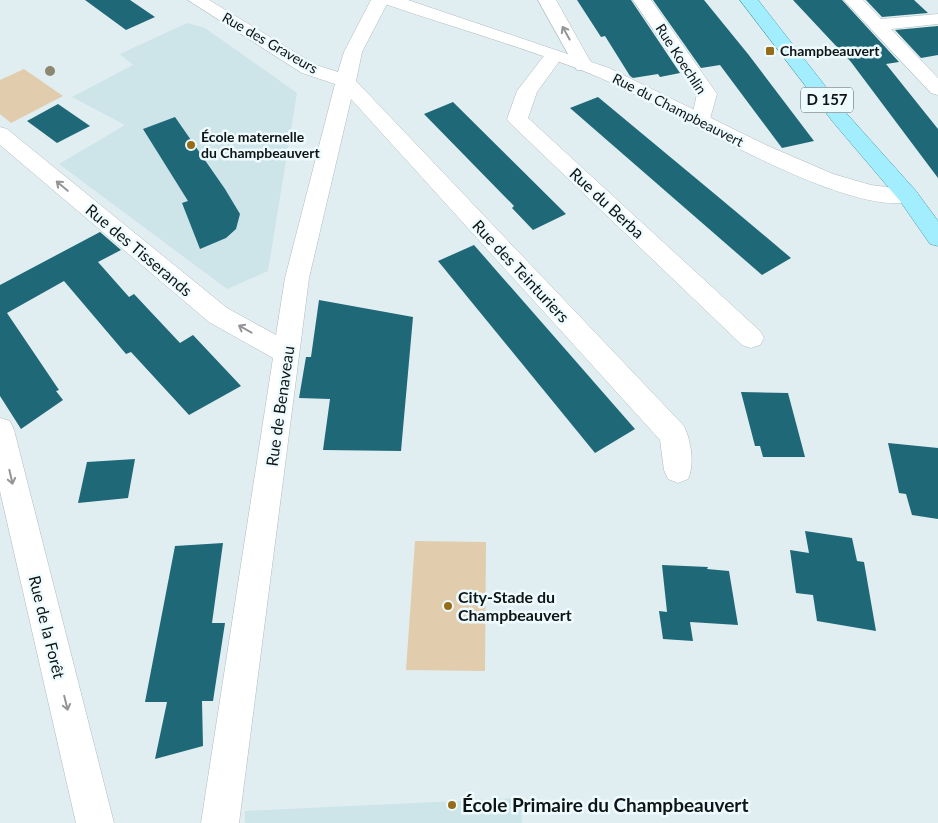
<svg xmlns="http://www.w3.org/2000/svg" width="938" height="823" font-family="Lato,sans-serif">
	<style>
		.built { fill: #cde4e9 }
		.green { fill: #e1cdae }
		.building { fill: #1f6877 }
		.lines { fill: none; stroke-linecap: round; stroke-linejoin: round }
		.minor-casing { stroke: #afbcbf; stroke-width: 1 }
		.tertiary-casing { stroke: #afbcbf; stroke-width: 1 }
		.primary-casing { stroke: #469bac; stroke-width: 1 }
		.minor { fill: #fff; fill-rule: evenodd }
		.tertiary { fill: #fff; fill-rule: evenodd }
		.primary { fill: #a2eefe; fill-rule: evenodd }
		.tree { fill: #8c8771 }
		.oneway { stroke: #939596 }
		.poi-dot { fill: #966c18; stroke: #eefbfe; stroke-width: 2 }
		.labels { text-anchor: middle; stroke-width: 5; stroke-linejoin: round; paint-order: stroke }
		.far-street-label { font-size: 14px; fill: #0f1415; stroke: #eefbfe }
		.far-poi-label { font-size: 14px; font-weight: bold; fill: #0f1415; stroke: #eefbfe; text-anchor: start }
		.shield { fill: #eefbfe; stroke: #52595b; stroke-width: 1 }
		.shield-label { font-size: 15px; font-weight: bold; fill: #0f1415 }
		.street-label { font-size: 16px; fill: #0f1415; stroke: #eefbfe }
		.poi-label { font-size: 16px; font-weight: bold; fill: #0f1415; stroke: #eefbfe; text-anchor: start }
		.near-poi-label { font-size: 19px; font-weight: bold; fill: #0f1415; stroke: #eefbfe; text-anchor: start }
	</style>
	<rect width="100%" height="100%" fill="#e1eef1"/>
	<g class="built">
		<path d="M187 23 205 28 297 93 268 271 227 289 59 164 125 125 72 97 133 65 120 54Z"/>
		<path d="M521 798 522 823H245V811Z"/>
	</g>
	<g class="green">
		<path d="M24 69 63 96 11 123 0 114V80Z"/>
		<path d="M415 541 486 542 485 671 406 670Z"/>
	</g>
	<g class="building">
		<path d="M85 0H130L155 17 126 30Z"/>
		<path d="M577 0H631L680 73 660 77 658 74 633 78 630 76 605 36 601 37Z"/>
		<path d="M653 0H704L748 54 814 141 782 148 720 65 701 68Z"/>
		<path d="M793 0H842L899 62 886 64 938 129V178L851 62Z"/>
		<path d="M866 0H914L928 13 882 17Z"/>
		<path d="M938 26V55L921 58 895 30Z"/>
		<path d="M598 97 722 200 791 258 762 275 570 108Z"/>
		<path d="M453 102 566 214 533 230 512 208 514 206 424 114Z"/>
		<path d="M58 104 90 126 57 143 27 121Z"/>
		<path d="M175 117 225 189 240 214 236 229 226 238 200 249 182 203 188 201 143 129Z"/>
		<path d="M100 232 121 250 98 262 129 297 134 294 180 343 193 335 241 386 189 415 131 352 126 354 64 281 7 313 59 390 56 391 63 400 21 429 0 396V285Z"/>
		<path d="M474 245 635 429 595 453 438 261Z"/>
		<path d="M319 300 413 317 401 451 323 450 330 399 299 398 306 357H311Z"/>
		<path d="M741 392 788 393 805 457H763L760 446H755Z"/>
		<path d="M888 443 938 448V519L912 515 906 494 899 493Z"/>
		<path d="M135 459 128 498 78 503 87 462Z"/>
		<path d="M805 531 852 538 857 561 864 562 876 631 817 621 813 595 796 593 790 550 809 553Z"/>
		<path d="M223 543 212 623H225L213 701H202L203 746 155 759 167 702H145L175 546Z"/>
		<path d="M662 565 708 567 707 569 729 571 738 625 690 622 693 641 663 639 659 611 667 612Z"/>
	</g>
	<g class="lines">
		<g class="minor-casing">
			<g id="minor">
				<path d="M188 0H209L316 65 338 72 344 52 371 0H389L362 52 356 81 684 426C691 441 695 464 688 479L678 483 668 479 664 470 660 440 351 99 309 278 239 823H201L273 358 209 322 0 145V127L7 129 227 308 276 335 285 278 335 84 302 73Z"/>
				<path d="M538 0H556L593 66 591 70H577Z"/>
				<path d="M633 0H651L717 94 708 126 701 127 694 126 691 121 697 94Z"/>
				<path d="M844 0H863L881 19 938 14V24L891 29 938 78V95L931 93Z"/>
				<path d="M554 50 561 52 563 56 537 92 528 118 760 331 764 338 760 345 751 348 742 345 510 123 507 119 517 91 547 52Z"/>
				<path d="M0 418 10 421 14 430 114 823H76L0 491Z"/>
			</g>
		</g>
		<g class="tertiary-casing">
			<path id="tertiary" d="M382 0H408L609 68 768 146 833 174 871 185 916 191 919 196 916 201C846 221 667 106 596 76 527 48 455 28 385 4Z"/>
		</g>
		<g class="primary-casing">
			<path id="primary" d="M740 0H758L847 114 916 191 938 221V246L930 244 900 201 833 122Z"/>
		</g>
		<use href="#minor" class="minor"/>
		<use href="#tertiary" class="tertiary"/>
		<use href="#primary" class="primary"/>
	</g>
	<circle class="tree" cx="50" cy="71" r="5"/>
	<defs><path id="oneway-shaft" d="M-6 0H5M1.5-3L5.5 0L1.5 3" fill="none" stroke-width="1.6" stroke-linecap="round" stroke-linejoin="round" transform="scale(1.25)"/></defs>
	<g class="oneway">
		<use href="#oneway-shaft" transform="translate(566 33) rotate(-119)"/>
		<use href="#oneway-shaft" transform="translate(62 186) rotate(-140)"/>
		<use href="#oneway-shaft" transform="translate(245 329) rotate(-151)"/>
		<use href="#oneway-shaft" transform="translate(11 477) rotate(77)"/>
		<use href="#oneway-shaft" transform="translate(66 703) rotate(76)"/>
	</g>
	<g class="poi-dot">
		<rect x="765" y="46" width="10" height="10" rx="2.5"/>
		<circle cx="191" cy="145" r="5"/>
		<circle cx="448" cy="606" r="5"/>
		<circle cx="452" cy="805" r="5"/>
	</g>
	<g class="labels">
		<g class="far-street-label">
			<text transform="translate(270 43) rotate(30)" y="5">Rue des Graveurs</text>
			<text transform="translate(681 59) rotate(57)" y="5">Rue Koechlin</text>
			<text transform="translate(678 110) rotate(27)" y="5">Rue du Champbeauvert</text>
		</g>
		<g class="far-poi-label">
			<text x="780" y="56">Champbeauvert</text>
			<text x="201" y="142">École maternelle<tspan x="201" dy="16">du Champbeauvert</tspan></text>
		</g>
		<rect class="shield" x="801" y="87.5" width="52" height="25" rx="4"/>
		<g class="shield-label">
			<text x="827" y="105">D 157</text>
		</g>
		<g class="street-label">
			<text transform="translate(607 203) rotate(43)" y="6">Rue du Berba</text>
			<text transform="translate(139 250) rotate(40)" y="6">Rue des Tisserands</text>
			<text transform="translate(521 271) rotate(47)" y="6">Rue des Teinturiers</text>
			<text transform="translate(280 406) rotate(-82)" y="6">Rue de Benaveau</text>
			<text transform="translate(47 627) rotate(76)" y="6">Rue de la Forêt</text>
		</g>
		<g class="poi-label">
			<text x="458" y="603">City-Stade du<tspan x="458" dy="18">Champbeauvert</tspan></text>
		</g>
		<g class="near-poi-label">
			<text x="462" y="812">École Primaire du Champbeauvert</text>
		</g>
	</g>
</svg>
